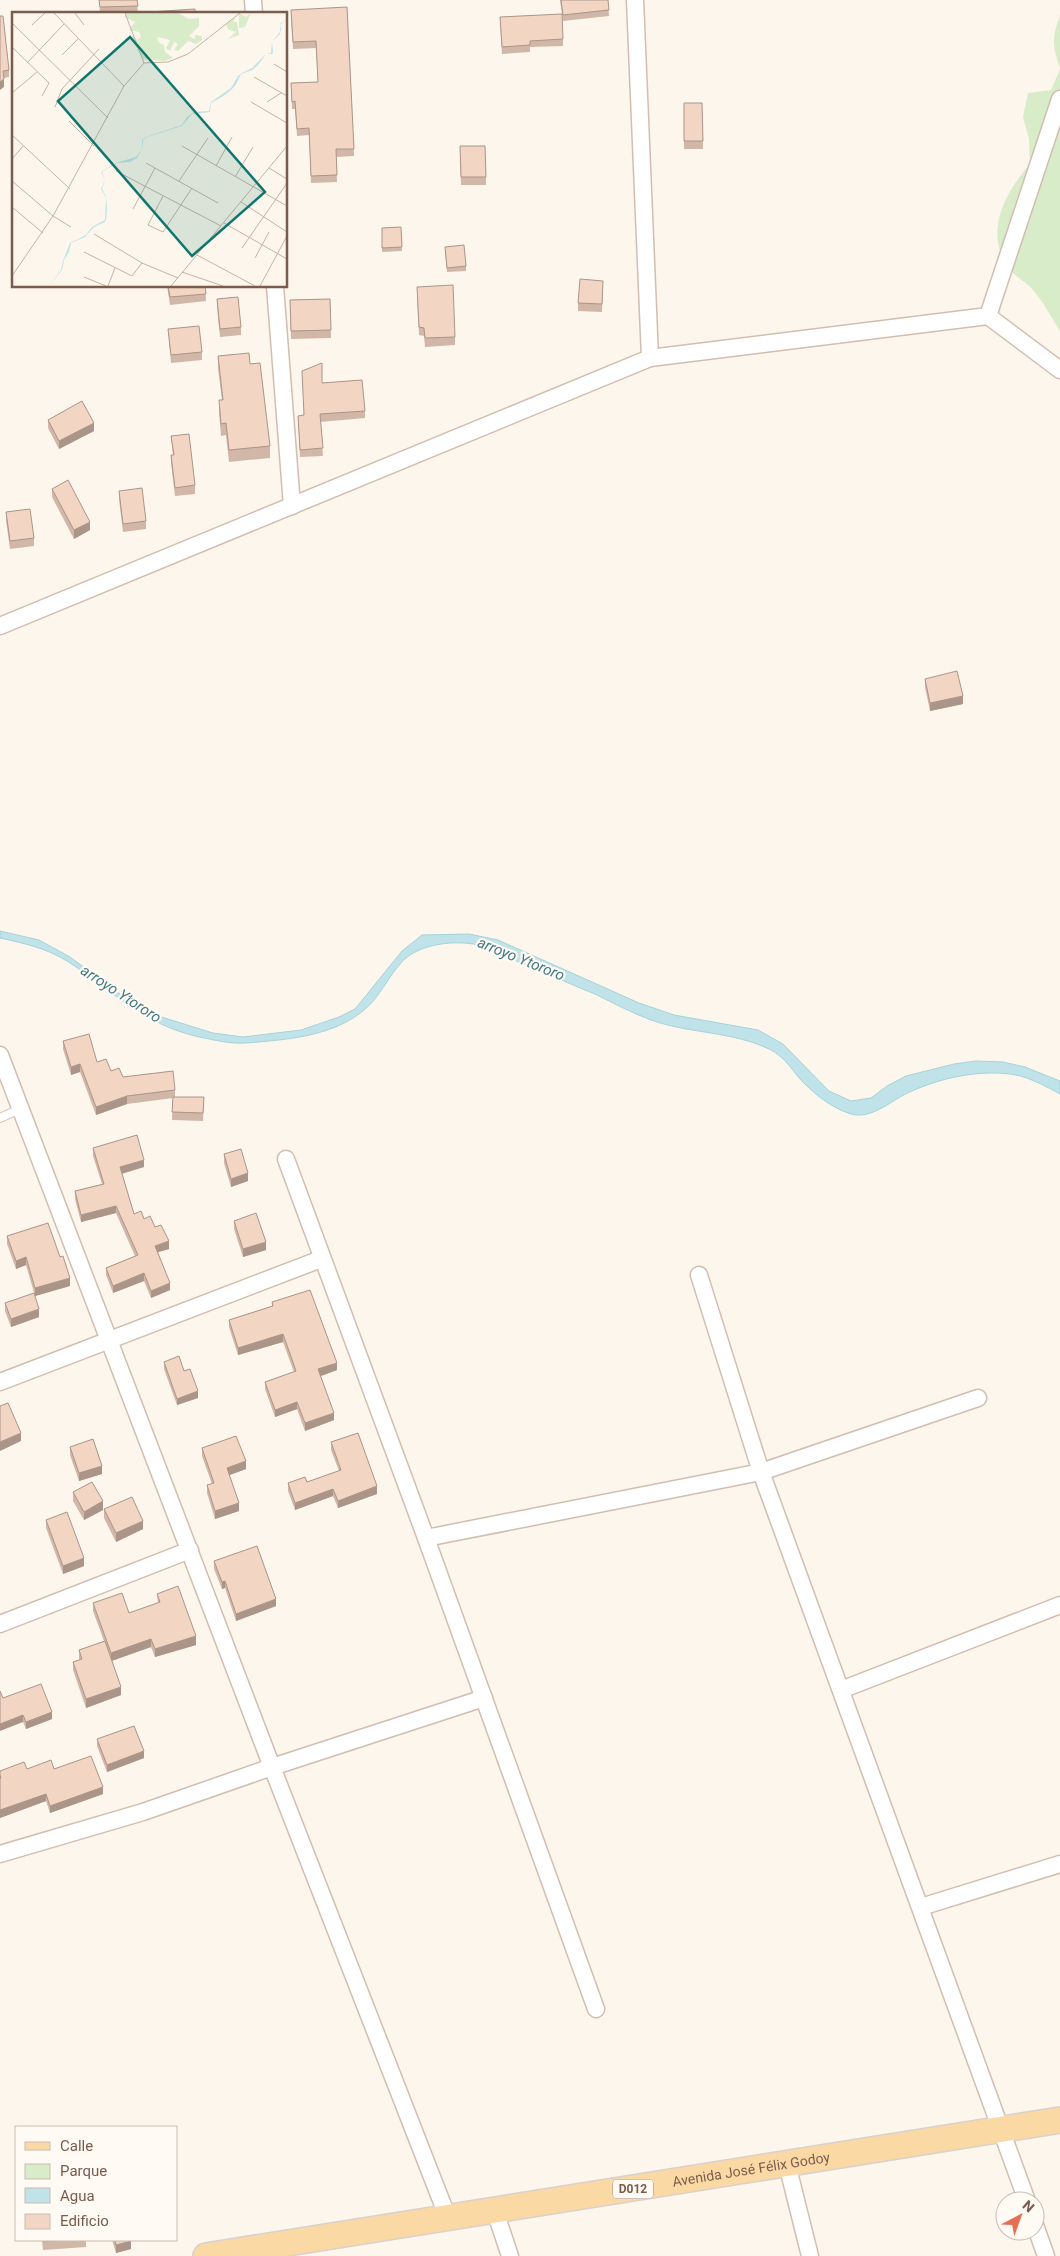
<svg xmlns="http://www.w3.org/2000/svg" width="1060" height="2256" font-family="Roboto,sans-serif">
	<style>
		.green { fill: #d8ecc9 }
		.water { fill: #bfe3e8; stroke: #a5d3da }
		.lines { fill: none; stroke-linecap: round; stroke-linejoin: round }
		.service-casing { stroke: #d1beb0; stroke-width: 10 }
		.minor-casing { stroke: #d1beb0; stroke-width: 19 }
		.primary-casing { stroke: #dad1cd; stroke-width: 28 }
		.service { stroke: #fff; stroke-width: 8 }
		.minor { stroke: #fff; stroke-width: 16 }
		.primary { stroke: #fbd9a5; stroke-width: 25 }
		.wall { fill: #d1b7a8 }
		.shaded-wall { fill: #aa9588 }
		.building { fill: #f3d5c3; stroke: #aa9588 }
		.labels { text-anchor: middle; stroke-width: 4.5; stroke-linejoin: round; paint-order: stroke }
		.shield { fill: #fffaf3; stroke: #a28b7f; stroke-width: 1 }
		.shield-label { font-size: 12px; font-weight: bold; fill: #7a5c4d }
		.street-label { font-size: 14px; fill: #7a5c4d; stroke: #fffaf3 }
		.water-label { font-size: 15px; font-style: italic; fill: #437c86; stroke: #fffaf3 }
		.inset-road { fill: none; stroke: #c5b3a7; stroke-width: 1 }
		.view { fill: #0f766e; fill-opacity: 0.15; stroke: #0f766e; stroke-width: 2.5 }
		.inset-edge { fill: none; stroke: #7a5c4d; stroke-width: 2.5 }
	</style>
	<rect width="100%" height="100%" fill="#fdf6ec"/>
	<g class="green">
		<path d="M1060 15V68C1052 46 1052 37 1060 15Z"/>
		<path d="M1060 69V331C1051 317 1043 301 1032 289 1026 282 1017 278 1011 271 982 235 1004 194 1030 164L1029 139 1023 117 1028 93 1051 90Z"/>
	</g>
	<path class="water" d="M0 931 39 940 70 957 127 999 155 1015 213 1033 243 1037 301 1030 339 1017 355 1009 402 951 422 935 469 934 498 940 639 1003 674 1015 758 1030 783 1044 829 1091 851 1101 871 1098 887 1086 906 1076 954 1064 976 1061 1003 1062 1025 1067 1060 1081V1094C1047 1087 1031 1078 1016 1075 983 1069 943 1077 912 1091 892 1099 871 1122 848 1113 830 1107 812 1092 800 1079 791 1068 784 1057 771 1050 733 1031 690 1034 651 1020 632 1013 615 1004 597 995 572 984 546 974 521 963 508 958 495 950 483 946 457 939 417 943 400 964 386 980 378 1001 359 1014 328 1037 283 1040 246 1043 230 1044 214 1040 199 1037 142 1024 113 991 67 961 46 948 23 943 0 938Z"/>
	<g class="lines">
		<g class="service-casing">
			<path id="service" d="M0 1118 20 1109"/>
		</g>
		<g class="minor-casing">
			<g id="minor">
				<path d="M253 0 254 14"/>
				<path d="M635 0 650 358"/>
				<path d="M275 286 292 506"/>
				<path d="M988 316 1060 99"/>
				<path d="M0 626 650 358 988 316 1060 370"/>
				<path d="M0 1055 272 1767 448 2218"/>
				<path d="M286 1159 426 1538 596 2009"/>
				<path d="M699 1275 761 1472 1027 2201"/>
				<path d="M0 1382 321 1259"/>
				<path d="M426 1538 761 1472 978 1398"/>
				<path d="M0 1624 190 1550"/>
				<path d="M841 1690 1060 1605"/>
				<path d="M0 1854 143 1812 272 1767 484 1698"/>
				<path d="M921 1907 1060 1864"/>
				<path d="M787 2164 810 2256"/>
				<path d="M495 2211 510 2256"/>
				<path d="M1035 2225 1046 2256"/>
			</g>
		</g>
		<g class="primary-casing">
			<g id="primary">
				<path id="s1" d="M206 2256 1060 2120"/>
			</g>
		</g>
		<use href="#service" class="service"/>
		<use href="#minor" class="minor"/>
		<use href="#primary" class="primary"/>
	</g>
	<g class="wall">
		<path d="M99 0H137L138 14H100Z"/>
		<path d="M560 0H608L609 16 563 21Z"/>
		<path d="M347 7 354 156 336 157 337 182 311 183 309 135 297 136 295 109H292L291 83 318 82 316 48 293 49 291 18Z"/>
		<path d="M0 16 9 70V77L4 78V87Z"/>
		<path d="M500 17 563 39V46L530 47V52L502 54Z"/>
		<path d="M684 103H702L703 149H684Z"/>
		<path d="M460 155 486 177V185H461Z"/>
		<path d="M401 227 402 251 382 252V228Z"/>
		<path d="M445 251 466 266V271L447 272Z"/>
		<path d="M167 286H205L206 301 170 305Z"/>
		<path d="M603 289 602 312 578 311V303Z"/>
		<path d="M417 295 455 337V345L425 347 424 336 419 335Z"/>
		<path d="M217 299 241 327V335L220 337 217 307Z"/>
		<path d="M330 299 331 338 291 339 290 300Z"/>
		<path d="M168 329 202 352V360L171 363Z"/>
		<path d="M218 356 250 364 270 446V458L229 462 226 435 221 436 219 412V400H222L218 368Z"/>
		<path d="M322 383 365 411V418L320 422 323 456 300 457 298 416 303 415Z"/>
		<path d="M48 420 94 431 59 449 48 428Z"/>
		<path d="M171 436 195 485V494L175 496 171 463V455H173Z"/>
		<path d="M52 489 90 530 74 539 52 497Z"/>
		<path d="M119 491 146 521V529L123 532 119 499Z"/>
		<path d="M6 512 34 538V546L10 549 6 520Z"/>
		<path d="M925 679 963 704 930 711 925 687Z"/>
		<path d="M63 1041 111 1071 123 1077 175 1090V1097H204L203 1121 172 1120 173 1098 127 1104 96 1115 80 1072 71 1075 63 1049Z"/>
		<path d="M93 1148 144 1167 122 1174 134 1214 144 1219 155 1227 169 1249 158 1252 170 1290 151 1298 144 1281 113 1293 106 1275V1268L135 1256 116 1213 81 1222 75 1199V1191L102 1184 93 1156Z"/>
		<path d="M224 1154 248 1181 231 1187 224 1163Z"/>
		<path d="M234 1221 266 1250 243 1257 234 1229Z"/>
		<path d="M7 1236 70 1286 35 1296 26 1265 16 1269 7 1244Z"/>
		<path d="M272 1302 337 1370 321 1376 334 1420 305 1431 297 1409 275 1417 265 1389V1382L294 1372 283 1342 238 1355 229 1327V1320L272 1306Z"/>
		<path d="M5 1303 39 1317 11 1327 5 1311Z"/>
		<path d="M164 1362 184 1371 198 1398 177 1405 164 1369Z"/>
		<path d="M331 1442 377 1494 338 1508 333 1496 295 1510 288 1491V1483L307 1482 339 1471 331 1450Z"/>
		<path d="M70 1447 102 1474 79 1481 70 1455Z"/>
		<path d="M202 1448 246 1469 229 1475 239 1511 215 1519 207 1493V1485L212 1484 202 1456Z"/>
		<path d="M73 1492 103 1510 84 1520 73 1501Z"/>
		<path d="M104 1509 143 1529 116 1542 104 1518Z"/>
		<path d="M46 1520 84 1566 63 1574 46 1528Z"/>
		<path d="M214 1561 276 1606 236 1621 225 1588 222 1589 214 1569Z"/>
		<path d="M157 1594 196 1645 155 1657 151 1647 112 1661 121 1695 86 1708 73 1670V1662L79 1660V1650L104 1641 93 1611V1603L129 1613 158 1603Z"/>
		<path d="M3 1698 52 1719 26 1729 23 1722Z"/>
		<path d="M97 1739 144 1758 107 1772 97 1746Z"/>
		<path d="M27 1769H54L103 1794 50 1813 46 1801 0 1818V1771Z"/>
		<path d="M42 2240H86V2247L43 2250Z"/>
		<path d="M112 2240H130L131 2249 116 2253Z"/>
	</g>
	<g class="shaded-wall">
		<path d="M4 79V87L0 90V82Z"/>
		<path d="M94 423V431L59 449V441Z"/>
		<path d="M90 522V530L74 539V530Z"/>
		<path d="M963 696V704L930 711V703Z"/>
		<path d="M80 1064V1072L71 1075V1067Z"/>
		<path d="M127 1096V1104L96 1115V1107Z"/>
		<path d="M144 1160V1167L120 1174V1167Z"/>
		<path d="M248 1173V1181L231 1187V1179Z"/>
		<path d="M116 1206V1213L81 1222V1215Z"/>
		<path d="M169 1241V1249L155 1253V1246Z"/>
		<path d="M266 1242V1250L243 1257V1249Z"/>
		<path d="M26 1257V1265L16 1269V1261Z"/>
		<path d="M144 1273V1281L113 1293V1286Z"/>
		<path d="M70 1278V1286L35 1296V1288Z"/>
		<path d="M170 1283V1290L151 1298V1291Z"/>
		<path d="M39 1309V1317L11 1327V1319Z"/>
		<path d="M283 1334V1342L238 1355V1348Z"/>
		<path d="M337 1363V1370L318 1377V1369Z"/>
		<path d="M198 1391V1398L177 1405V1399Z"/>
		<path d="M297 1402V1409L275 1417V1410Z"/>
		<path d="M334 1413V1420L305 1431V1423Z"/>
		<path d="M21 1433V1441L0 1451V1442Z"/>
		<path d="M246 1461V1469L227 1476V1468Z"/>
		<path d="M102 1466V1474L79 1481V1473Z"/>
		<path d="M377 1486V1494L338 1508V1501Z"/>
		<path d="M333 1489V1496L295 1510V1503Z"/>
		<path d="M103 1501V1510L84 1520V1512Z"/>
		<path d="M239 1503V1511L215 1519V1511Z"/>
		<path d="M143 1521V1529L116 1542V1533Z"/>
		<path d="M84 1558V1566L63 1574V1566Z"/>
		<path d="M225 1581V1588L222 1589V1582Z"/>
		<path d="M276 1599V1606L236 1621V1614Z"/>
		<path d="M196 1636V1645L155 1657V1649Z"/>
		<path d="M151 1639V1647L111 1661V1653Z"/>
		<path d="M121 1687V1695L86 1708V1699Z"/>
		<path d="M52 1712V1719L26 1729V1722Z"/>
		<path d="M23 1715V1722L0 1731V1724Z"/>
		<path d="M144 1751V1758L107 1772V1765Z"/>
		<path d="M103 1787V1794L50 1813V1806Z"/>
		<path d="M46 1794V1801L0 1818V1810Z"/>
		<path d="M131 2241V2249L116 2253V2245Z"/>
	</g>
	<g class="building">
		<path d="M99 0H137L138 6 100 7Z"/>
		<path d="M561 0H608L609 10 563 15Z"/>
		<path d="M347 7 354 149H336L337 175 311 176 309 128 297 129 295 101 292 102 291 83 318 82 316 41 293 42 291 10Z"/>
		<path d="M195 9V14H149V12Z"/>
		<path d="M562 14 563 39 530 41V45L502 47 500 17Z"/>
		<path d="M0 16H3L9 70 3 71 4 79 0 82Z"/>
		<path d="M684 103H702L703 141H684Z"/>
		<path d="M460 146H485L486 177H461Z"/>
		<path d="M401 227 402 247 382 248V228Z"/>
		<path d="M464 245 466 266 447 268 445 247Z"/>
		<path d="M580 279 603 281 602 304 578 303Z"/>
		<path d="M453 285 455 337 425 338 424 328 419 327 417 287Z"/>
		<path d="M168 286H205L206 294 170 297Z"/>
		<path d="M238 297 241 327 220 329 217 299Z"/>
		<path d="M330 299 331 330 291 331 290 300Z"/>
		<path d="M199 326 202 352 171 355 168 329Z"/>
		<path d="M249 353 250 364 260 363 270 446 229 450 226 423 221 424 219 400H223L218 356Z"/>
		<path d="M322 363V383L362 380 365 411 320 414 323 448 300 450 298 416 304 415 302 371Z"/>
		<path d="M82 401 94 423 59 441 48 420Z"/>
		<path d="M189 434 195 485 175 488 171 455H174L171 436Z"/>
		<path d="M68 480 90 522 74 530 52 489Z"/>
		<path d="M142 488 146 521 123 524 119 491Z"/>
		<path d="M30 509 34 538 10 541 6 512Z"/>
		<path d="M957 671 963 696 930 703 925 679Z"/>
		<path d="M89 1034 97 1062 106 1059 111 1071 119 1068 123 1077 173 1071 175 1090 127 1096 96 1107 80 1064 71 1067 63 1041Z"/>
		<path d="M173 1097H204L203 1113 172 1112Z"/>
		<path d="M137 1135 144 1160 120 1167 134 1214 141 1211 144 1219 150 1216 155 1227 161 1225 169 1241 155 1246 170 1283 151 1291 144 1273 113 1286 106 1268 138 1255 116 1206 81 1215 75 1191 104 1184 93 1148Z"/>
		<path d="M241 1149 248 1173 231 1179 224 1154Z"/>
		<path d="M256 1213 266 1242 243 1249 234 1221Z"/>
		<path d="M48 1223 60 1257 63 1256 70 1278 35 1288 26 1257 16 1261 7 1236Z"/>
		<path d="M310 1290 337 1363 318 1369 334 1413 305 1423 297 1402 275 1410 265 1382 296 1371 283 1334 238 1348 229 1320 273 1306 272 1302Z"/>
		<path d="M34 1293 39 1309 11 1319 5 1303Z"/>
		<path d="M179 1356 184 1371 190 1369 198 1391 177 1399 164 1362Z"/>
		<path d="M8 1403 21 1433 0 1442V1406Z"/>
		<path d="M358 1433 377 1486 338 1501 333 1489 295 1503 288 1483 305 1477 307 1482 341 1470 331 1442Z"/>
		<path d="M236 1436 246 1461 227 1468 239 1503 215 1511 207 1485 214 1483 202 1448Z"/>
		<path d="M93 1439 102 1466 79 1473 70 1447Z"/>
		<path d="M92 1482 103 1501 84 1512 73 1492Z"/>
		<path d="M132 1497 143 1521 116 1533 104 1509Z"/>
		<path d="M67 1512 84 1558 63 1566 46 1520Z"/>
		<path d="M257 1546 276 1599 236 1614 225 1581 222 1582 214 1561Z"/>
		<path d="M178 1586 196 1636 155 1649 151 1639 111 1653 93 1603 122 1593 129 1613 160 1602 157 1594Z"/>
		<path d="M105 1641 121 1687 86 1699 73 1662 82 1659 79 1650Z"/>
		<path d="M41 1684 52 1712 26 1722 23 1715 0 1724V1691L3 1698Z"/>
		<path d="M134 1726 144 1751 107 1765 97 1739Z"/>
		<path d="M91 1756 103 1787 50 1806 46 1794 0 1810V1779L1 1778 0 1775V1771L24 1762 27 1769 51 1760 54 1769Z"/>
		<path d="M43 2240H68L43 2241Z"/>
		<path d="M115 2240H130L131 2241 116 2245Z"/>
	</g>
	<g class="labels">
		<rect class="shield" x="613" y="2179.5" width="40" height="19" rx="4"/>
		<g class="shield-label">
			<text x="633" y="2193">D012</text>
		</g>
		<g class="street-label">
			<text dy="5" stroke="none"><textPath href="#s1" startOffset="552">Avenida José Félix Godoy</textPath></text>
		</g>
		<g class="water-label">
			<text transform="translate(521 959) rotate(22)" y="5">arroyo Ytororo</text>
			<text transform="translate(121 994) rotate(33)" y="5">arroyo Ytororo</text>
		</g>
	</g>
	<g transform="translate(12 12)">
		<rect width="275" height="275" fill="#fdf6ec"/>
		<path d="M115 1H166L177 7 187 6V14L177 24 183 27V23L190 24V28L184 32 176 29 166 39 162 38 166 32 162 30 158 39 154 36 158 28 145 25 147 31 152 33 153 40 161 46 152 49 131 47 119 26 121 23 125 28 129 25 127 20 117 18 123 10 112 5ZM227 1 234 5 239 1 233 15 227 16ZM224 5 221 10H225L227 23 216 27 224 20 216 17 214 12Z" fill="#d8ecc9"/>
		<path d="M275 7 268 13 269 17 268 22 260 30 261 40 260 42H254L246 53 240 58 229 62 224 72 220 77 213 83 199 91 198 100 180 102 170 114 135 125 131 128 130 138 125 146 118 150 105 151 90 160 93 168 90 177 94 184 95 197 94 208 93 210 82 215 73 225 59 231 57 240 52 248 50 258 37 274 49 258 51 249 58 231 74 223 80 215 93 208 94 185 89 177 93 168 89 160 104 151 124 145 130 138V128L134 125 170 113 175 105 182 100 197 99 199 90 219 76 226 64 230 61 240 56 254 42 259 41 260 30 268 20V12Z" fill="#bfe3e8"/>
		<path class="inset-road" d="M42 1 112 74M63 1 72 13M113 1 132 51M0 11 96 106M20 13 33 1M0 35 37 71 30 84M50 43 66 27M16 50 52 12M262 52 275 60M242 65 275 84M0 81 25 60M239 90 275 111M255 90 269 81M43 95 50 77 87 37M57 109 82 134M0 123 58 177M170 134 275 194M0 147 11 134M134 151 206 191M204 154 220 125M257 156 275 167M104 159 209 214M223 165 241 135M0 169 41 204 0 264M167 169 196 126M151 184 136 213 151 220 180 176M229 190 275 220M0 195 31 221M121 197 143 156M212 211 275 247M59 215 41 204 112 74 132 51 156 50 176 42 228 1M82 222 130 251 166 266M230 236 275 171M72 240 120 264 130 251M185 243 243 274M243 246 257 220M170 260 211 274M72 265 94 274M96 274 103 256M159 274 275 134M248 274 275 224"/>
		<path class="view" d="M118 25 253 180 180 244 46 89Z"/>
		<rect width="275" height="275" class="inset-edge"/>
	</g>
	<rect x="15" y="2126" width="162" height="115" fill="#fffaf3" stroke="#cabbb1"/>
	<rect x="25" y="2142" width="25" height="8" fill="#fbd9a5" stroke="#cabbb1"/>
	<text x="60" y="2151" font-size="15" fill="#7a5c4d">Calle</text>
	<rect x="25" y="2164" width="25" height="15" fill="#d8ecc9" stroke="#cabbb1"/>
	<text x="60" y="2176" font-size="15" fill="#7a5c4d">Parque</text>
	<rect x="25" y="2188" width="25" height="15" fill="#bfe3e8" stroke="#cabbb1"/>
	<text x="60" y="2201" font-size="15" fill="#7a5c4d">Agua</text>
	<rect x="25" y="2214" width="25" height="15" fill="#f3d5c3" stroke="#cabbb1"/>
	<text x="60" y="2226" font-size="15" fill="#7a5c4d">Edificio</text>
	<g transform="translate(1020 2216) rotate(41)"><circle r="24" fill="#fffaf3" stroke="#cabbb1"/>
	<path d="M0-4L9 19L0 12L-9 19Z" fill="#e76f51"/>
	<text y="-8" font-size="14" font-weight="bold" text-anchor="middle" fill="#7a5c4d">N</text>
	</g>
</svg>
